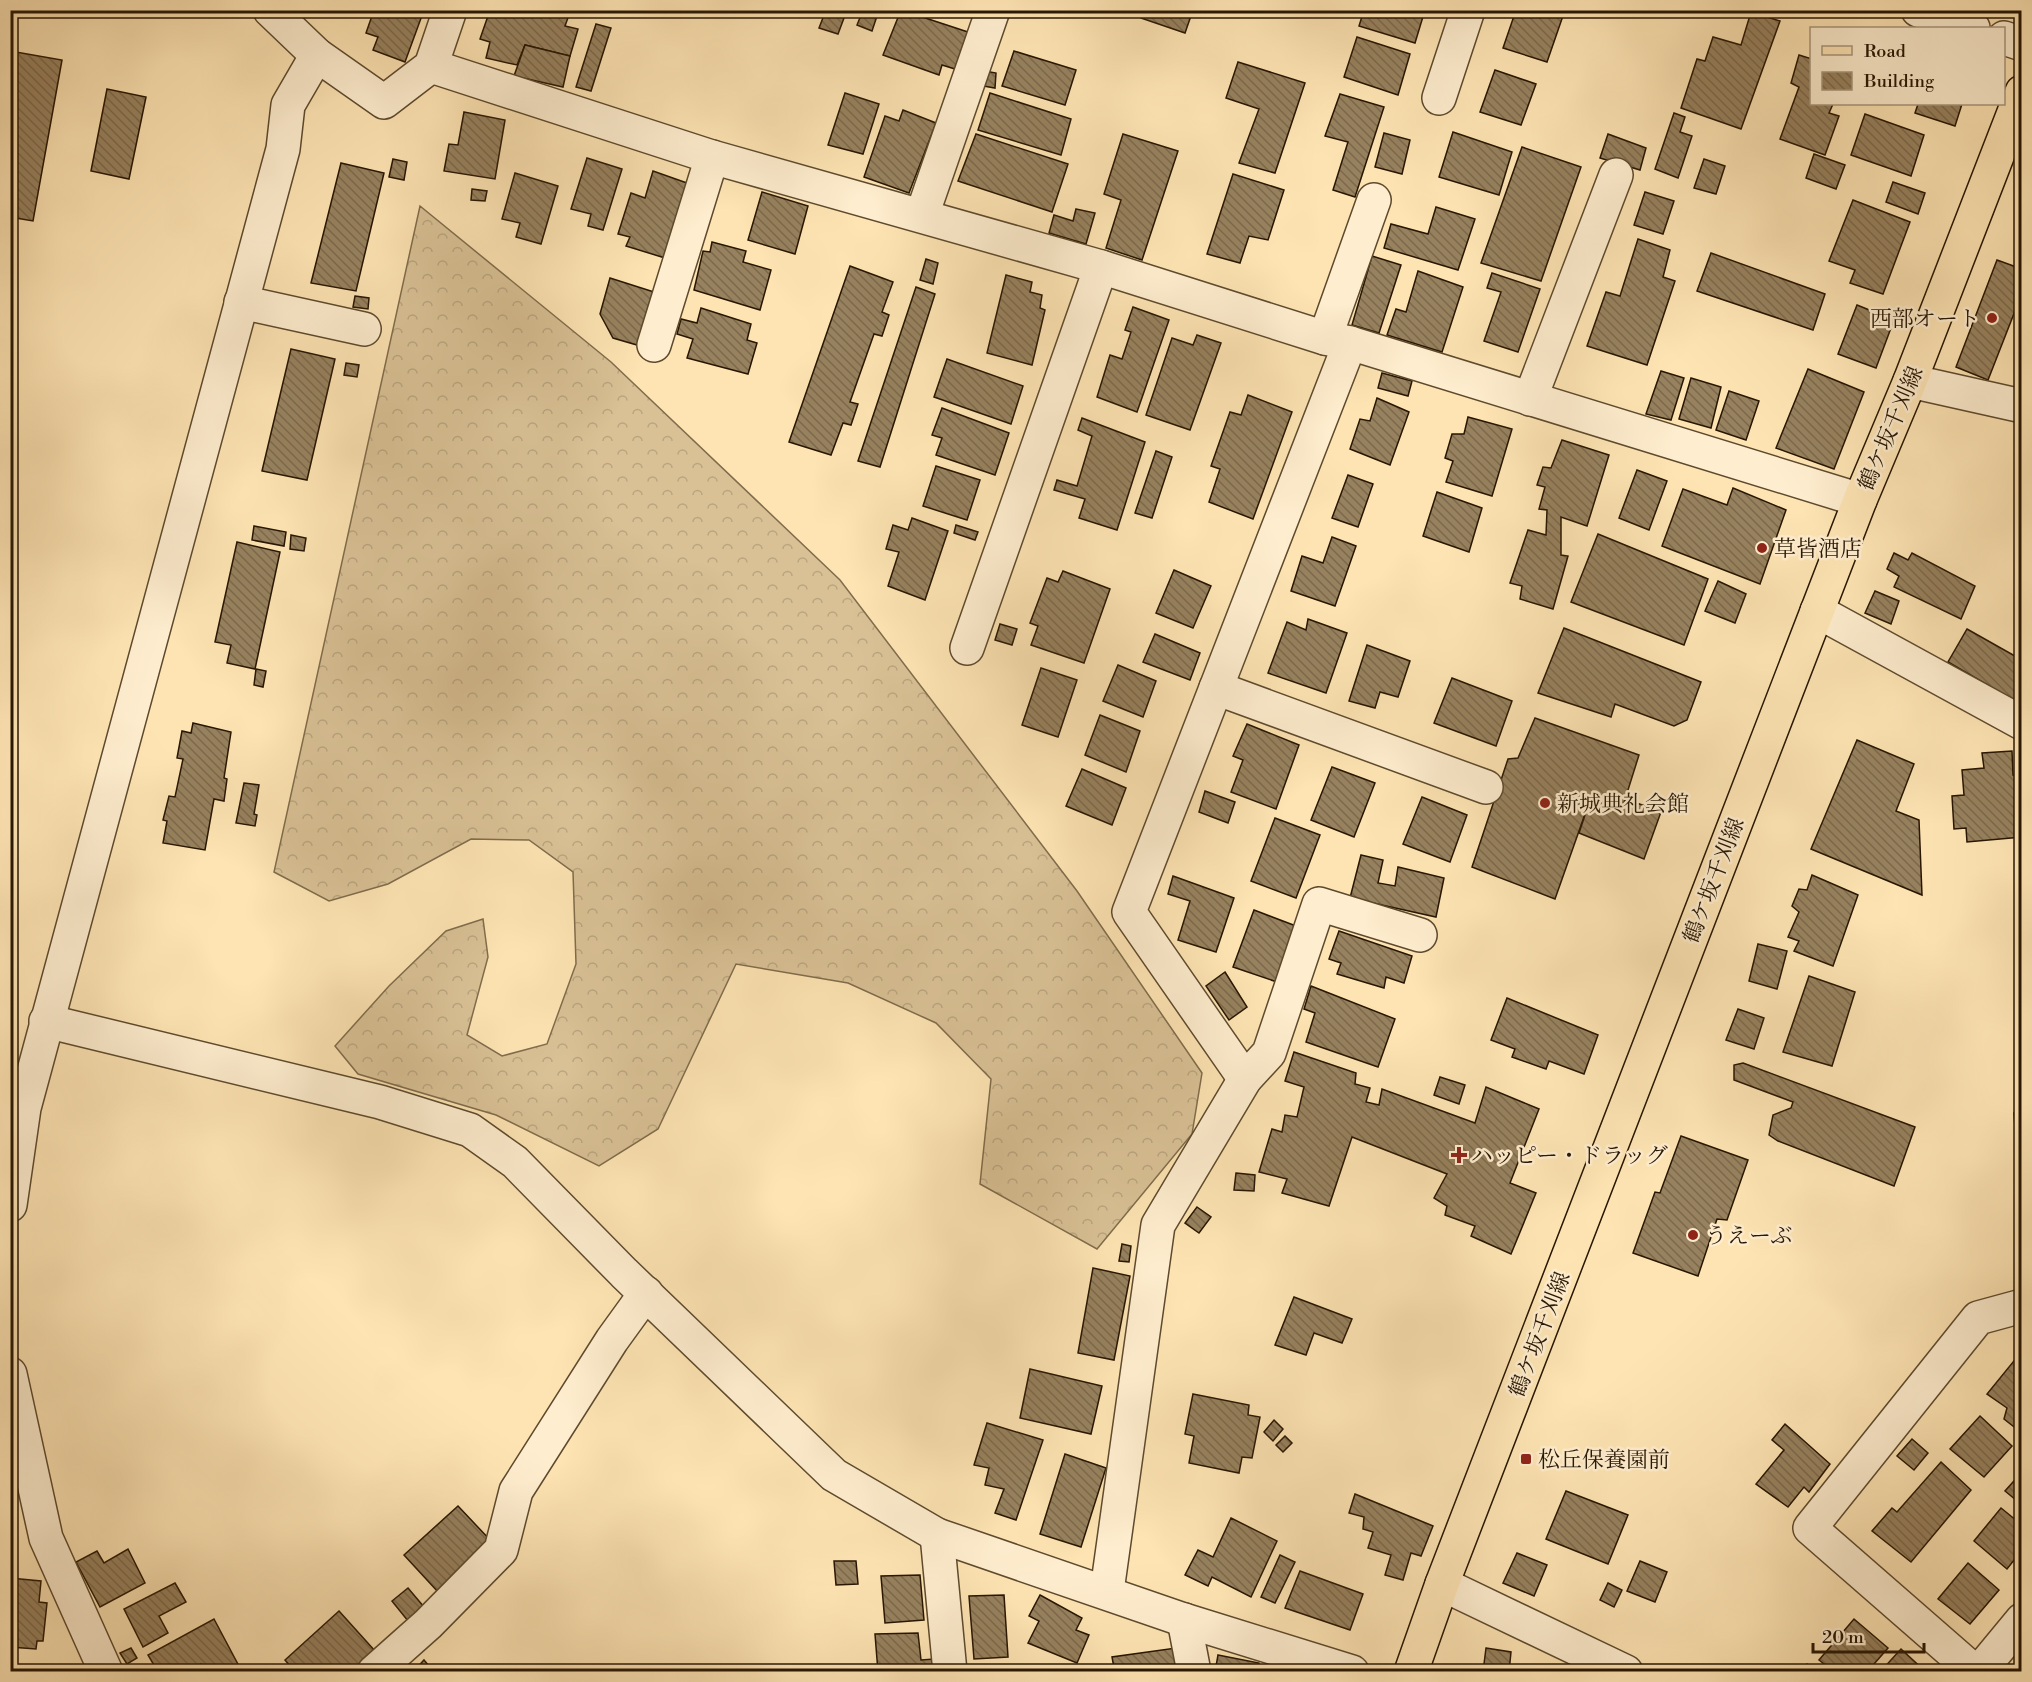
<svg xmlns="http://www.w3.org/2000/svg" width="2032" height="1682" font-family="'Libre Bodoni','Noto Serif JP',serif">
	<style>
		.forest { fill: url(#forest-crowns); stroke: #806c4c; stroke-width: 1.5 }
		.building { fill: url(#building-back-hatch); stroke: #271602; stroke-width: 1.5 }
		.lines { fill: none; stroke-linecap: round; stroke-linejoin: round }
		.minor-casing { stroke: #5d4a2e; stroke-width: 36 }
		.major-casing { stroke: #271602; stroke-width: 36 }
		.minor { stroke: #feedce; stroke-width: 33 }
		.major { stroke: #fee4b3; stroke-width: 33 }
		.poi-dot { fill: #8f2418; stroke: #feedce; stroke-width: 2 }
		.labels { text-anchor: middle; stroke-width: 5; stroke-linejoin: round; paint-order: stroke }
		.poi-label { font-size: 22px; fill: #271602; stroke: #feedce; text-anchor: start }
		.street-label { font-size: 22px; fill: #271602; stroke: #feedce }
	</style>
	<defs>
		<pattern id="forest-crowns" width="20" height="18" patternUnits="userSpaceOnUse" patternTransform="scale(1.5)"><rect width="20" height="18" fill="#d9c195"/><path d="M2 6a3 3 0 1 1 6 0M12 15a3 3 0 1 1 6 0" fill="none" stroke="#baa57f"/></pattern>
		<pattern id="building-back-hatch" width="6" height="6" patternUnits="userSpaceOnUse" patternTransform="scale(1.5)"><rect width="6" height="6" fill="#97815e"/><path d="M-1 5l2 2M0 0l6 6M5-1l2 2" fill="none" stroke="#7b694b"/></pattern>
	</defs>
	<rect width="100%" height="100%" fill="#fee4b3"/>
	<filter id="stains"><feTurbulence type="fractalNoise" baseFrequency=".00333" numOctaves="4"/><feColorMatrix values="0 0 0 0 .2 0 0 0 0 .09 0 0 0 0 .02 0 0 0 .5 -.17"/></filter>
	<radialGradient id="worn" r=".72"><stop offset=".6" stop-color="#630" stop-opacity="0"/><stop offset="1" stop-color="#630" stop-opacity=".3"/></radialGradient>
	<path class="forest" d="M420 206 611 362 840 580 1077 891 1202 1073 1192 1134 1097 1249 980 1184 991 1079 936 1023 848 983 736 964 658 1129 599 1166 496 1115 358 1074 335 1046 389 986 446 931 483 919 488 957 467 1035 502 1056 547 1044 576 964 573 872 529 840 471 839 388 884 329 901 274 872Z"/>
	<g class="building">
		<path d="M374 10H424L405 62 373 50 378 37 366 33Z"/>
		<path d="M490 10H554L569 15 565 26 578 29 570 56 525 45 517 65 486 58 490 42 480 39Z"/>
		<path d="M826 10H847L838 34 819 28Z"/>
		<path d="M863 10H879L872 31 857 25Z"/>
		<path d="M901 10 968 32 955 69 942 65 939 75 883 55Z"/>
		<path d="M1144 10H1193L1185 33 1141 18Z"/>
		<path d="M1364 10H1425L1415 43 1359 26Z"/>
		<path d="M1516 10 1542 14 1543 10H1565L1547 62 1503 48Z"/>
		<path d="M1751 12 1780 21 1741 129 1681 108 1697 59 1705 61 1713 37 1741 45Z"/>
		<path d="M596 24 611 28 591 91 576 87Z"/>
		<path d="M1357 37 1410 54 1398 95 1344 77Z"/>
		<path d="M525 45 570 56 563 87 514 76Z"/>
		<path d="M10 51 62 60 33 221 10 217Z"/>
		<path d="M1014 51 1076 70 1065 105 1002 86Z"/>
		<path d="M1799 55 1812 59V104H1833L1829 113 1839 116 1825 155 1780 139 1799 87 1791 83Z"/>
		<path d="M1238 62 1305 83 1275 173 1239 163 1259 109 1226 98Z"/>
		<path d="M1495 70 1536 84 1521 125 1480 112Z"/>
		<path d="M985 71 996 73 995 88 983 86Z"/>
		<path d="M107 89 146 97 129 179 91 171Z"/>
		<path d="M845 93 879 104 863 154 828 145Z"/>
		<path d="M990 93 1071 119 1061 155 978 130Z"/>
		<path d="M1340 94 1384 107 1355 197 1333 190 1348 142 1325 136Z"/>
		<path d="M1918 104H1962L1955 126 1915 113Z"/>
		<path d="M903 110 936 123 909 193 864 177 885 116 899 121Z"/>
		<path d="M464 112 505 120 495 179 444 171 449 144 458 145Z"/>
		<path d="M1674 113 1685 117 1680 132 1692 136 1678 178 1655 169Z"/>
		<path d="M1865 114 1924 135 1911 176 1851 155Z"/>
		<path d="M1453 132 1512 152 1499 195 1439 177Z"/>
		<path d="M1384 133 1410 140 1402 174 1375 167Z"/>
		<path d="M976 134 1068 164 1052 212 958 181Z"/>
		<path d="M1123 134 1178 151 1142 260 1106 248 1121 200 1104 194Z"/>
		<path d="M1608 134 1646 148 1640 170 1600 158Z"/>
		<path d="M1522 147 1581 167 1541 281 1481 263Z"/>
		<path d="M1814 154 1845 165 1836 189 1806 178Z"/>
		<path d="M587 158 622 169 603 230 588 226 591 214 571 209Z"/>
		<path d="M393 159 407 162 404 180 389 177Z"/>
		<path d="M1704 159 1725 166 1716 194 1694 188Z"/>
		<path d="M341 163 384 173 356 291 311 283Z"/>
		<path d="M653 171 687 183 665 258 626 246 630 237 618 234 631 193 645 198Z"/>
		<path d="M515 173 558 186 541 244 516 237 520 223 502 219Z"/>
		<path d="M1233 174 1284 190 1268 240 1249 236 1240 263 1207 254Z"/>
		<path d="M1893 182 1925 193 1918 214 1886 202Z"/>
		<path d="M472 189 487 191 485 201 471 200Z"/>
		<path d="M762 192 808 206 795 254 748 240Z"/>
		<path d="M1645 192 1674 201 1663 234 1634 225Z"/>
		<path d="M1853 200 1910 222 1883 294 1850 283 1855 270 1829 261Z"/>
		<path d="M1436 207 1475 219 1458 270 1384 248 1391 224 1428 234Z"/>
		<path d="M1076 209 1095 213 1086 244 1049 233 1054 215 1073 221Z"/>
		<path d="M1638 239 1670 250 1663 277 1675 281 1647 365 1587 346 1606 292 1620 296Z"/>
		<path d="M712 242 746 251 743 262 771 270 760 310 694 290 703 251 710 252Z"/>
		<path d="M1711 253 1825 294 1813 330 1697 291Z"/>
		<path d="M1372 256 1401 265 1379 333 1352 325Z"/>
		<path d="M926 259 938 263 933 284 920 280Z"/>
		<path d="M1997 260 2022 269V293L1988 380 1956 367Z"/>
		<path d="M850 266 893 282 882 312 889 315 882 336 874 334 850 402 858 404 851 425 843 423 831 455 789 442Z"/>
		<path d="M1418 271 1463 287 1442 352 1387 335 1396 309 1406 312Z"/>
		<path d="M1492 273 1540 289 1518 352 1484 341 1501 292 1487 288Z"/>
		<path d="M1006 275 1032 282 1030 292 1042 295 1040 308 1045 310 1032 365 987 353Z"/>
		<path d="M610 278 654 292 637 345 613 338 600 314Z"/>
		<path d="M916 287 935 294 880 467 858 461Z"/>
		<path d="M355 296 369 298 368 309 353 307Z"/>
		<path d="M1857 305 1894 320 1876 368 1838 354Z"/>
		<path d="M1133 307 1169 320 1137 412 1097 397 1110 355 1122 359 1131 332 1125 330Z"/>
		<path d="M701 308 751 324 747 340 757 343 748 374 687 358 693 339 677 334 681 319 697 323Z"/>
		<path d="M1197 335 1221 343 1190 430 1146 415 1172 338 1193 345Z"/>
		<path d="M291 349 335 359 307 480 262 471Z"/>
		<path d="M947 359 1023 386 1011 424 934 397Z"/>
		<path d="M346 363 359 365 357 377 344 375Z"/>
		<path d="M1808 369 1864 392 1834 469 1776 448Z"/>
		<path d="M1661 371 1684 378 1671 420 1646 414Z"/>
		<path d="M1382 373 1412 381 1408 396 1378 388Z"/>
		<path d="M1691 378 1721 387 1711 428 1679 419Z"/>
		<path d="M1729 391 1759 401 1746 440 1716 430Z"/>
		<path d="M1248 395 1292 412 1253 519 1209 502 1220 469 1211 466 1230 412 1241 415Z"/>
		<path d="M1377 398 1409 412 1390 465 1350 449 1360 419 1370 421Z"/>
		<path d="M942 408 1009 433 995 475 936 455 942 438 932 435Z"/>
		<path d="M1468 417 1512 429 1492 496 1446 482 1453 461 1445 458 1452 434H1464Z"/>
		<path d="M1082 418 1145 442 1117 530 1079 518 1085 499 1054 490 1057 480 1077 486 1092 436 1078 430Z"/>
		<path d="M1562 440 1609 455 1587 526 1561 517V555L1568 556 1553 609 1520 599 1522 586 1510 583 1528 530 1546 535 1547 510 1539 509 1545 487 1537 485 1543 467 1551 468Z"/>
		<path d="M1156 451 1172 457 1152 518 1135 513Z"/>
		<path d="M936 466 980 480 967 520 923 506Z"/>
		<path d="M1637 470 1667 481 1649 530 1619 518Z"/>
		<path d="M1348 475 1373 484 1358 527 1332 518Z"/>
		<path d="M1733 488 1786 510 1760 584 1662 546 1683 489 1727 505Z"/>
		<path d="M1437 492 1482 508 1469 552 1423 536Z"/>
		<path d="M912 518 948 531 925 600 888 586 899 552 886 549 893 525 908 530Z"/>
		<path d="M956 525 978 532 975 540 954 533Z"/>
		<path d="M254 526 286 532 284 546 252 540Z"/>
		<path d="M1598 534 1708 579 1684 645 1571 602Z"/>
		<path d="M291 535 306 538 304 551 290 549Z"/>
		<path d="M1332 537 1356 546 1335 606 1291 591 1302 556 1323 563Z"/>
		<path d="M237 542 280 552 255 669 227 663 231 645 215 642Z"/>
		<path d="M1894 553 1908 560 1912 553 1975 586 1961 619 1894 587 1899 576 1887 569Z"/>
		<path d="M1174 570 1211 586 1193 628 1156 613Z"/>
		<path d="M1063 571 1110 589 1084 663 1031 645 1038 626 1030 623 1047 578 1058 582Z"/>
		<path d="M1718 581 1746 594 1735 623 1705 611Z"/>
		<path d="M1875 591 1899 601 1891 624 1865 613Z"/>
		<path d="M1308 619 1347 633 1326 693 1268 673 1287 622 1306 630Z"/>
		<path d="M1000 624 1017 629 1012 645 995 640Z"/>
		<path d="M1564 628 1701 682 1687 720 1674 726 1615 704 1611 717 1538 693Z"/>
		<path d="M1967 629 2022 660V705L1948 662Z"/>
		<path d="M1155 634 1200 653 1190 680 1143 662Z"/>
		<path d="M1367 645 1410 661 1398 697 1380 692 1375 708 1349 701Z"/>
		<path d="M1118 665 1156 681 1143 717 1103 701Z"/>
		<path d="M1041 668 1077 680 1058 737 1022 725Z"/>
		<path d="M256 669 266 671 263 687 254 685Z"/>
		<path d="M1452 678 1512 701 1496 746 1434 723Z"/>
		<path d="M1100 715 1140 731 1126 772 1085 755Z"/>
		<path d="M1535 718 1639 755 1622 809 1591 797 1555 899 1472 867 1508 759 1518 758Z"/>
		<path d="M193 723 231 732 224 778 227 779 224 801 214 799 205 850 163 843 167 821 163 820 169 796 175 797 183 759 177 758 182 731 191 733Z"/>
		<path d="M1247 724 1299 745 1276 809 1231 792 1243 760 1233 756Z"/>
		<path d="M1857 740 1914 764 1896 811 1919 820 1922 895 1811 849Z"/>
		<path d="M2012 751 2013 775H2022V837L1967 842 1966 828 1954 829 1952 796 1964 795 1962 770 1984 768 1982 753Z"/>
		<path d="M1332 767 1375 783 1354 837 1311 820Z"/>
		<path d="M1082 769 1126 788 1112 825 1066 806Z"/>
		<path d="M244 783 259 785 254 814 257 815 255 826 236 823Z"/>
		<path d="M1205 791 1235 802 1228 823 1199 812Z"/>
		<path d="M1422 797 1467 815 1450 862 1403 844Z"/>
		<path d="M1591 797 1622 809 1626 799 1661 812 1644 859 1579 833Z"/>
		<path d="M1275 818 1320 835 1296 898 1251 881Z"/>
		<path d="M1361 855 1383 860 1378 883 1395 886 1398 867 1444 878 1436 917 1350 898Z"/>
		<path d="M1812 875 1858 895 1833 966 1794 951 1799 941 1788 937 1799 912 1792 906 1799 889 1807 890Z"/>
		<path d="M1173 876 1234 898 1216 952 1178 940 1190 901 1168 894Z"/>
		<path d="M1254 910 1296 926 1277 982 1233 967Z"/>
		<path d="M1339 931 1412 956 1404 983 1386 977 1384 988 1337 974 1341 963 1329 959Z"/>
		<path d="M1758 944 1787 951 1777 989 1749 981Z"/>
		<path d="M1225 972 1247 1007 1229 1020 1206 986Z"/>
		<path d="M1809 976 1855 992 1832 1066 1783 1052Z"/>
		<path d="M1311 986 1395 1019 1378 1067 1306 1042 1315 1013 1304 1009Z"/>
		<path d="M1507 998 1598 1035 1584 1074 1549 1061 1546 1069 1512 1057 1515 1049 1491 1040Z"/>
		<path d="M1738 1009 1764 1018 1754 1049 1726 1040Z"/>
		<path d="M1294 1052 1356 1073 1355 1084 1370 1088 1366 1102 1379 1105 1382 1089 1475 1123 1486 1087 1539 1109 1510 1183 1536 1193 1511 1254 1471 1236 1475 1226 1445 1215 1447 1206 1434 1198 1447 1174 1352 1137 1329 1206 1282 1193 1287 1179 1259 1172 1272 1129 1282 1132 1285 1115 1297 1117 1304 1087 1285 1081Z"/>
		<path d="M1743 1063 1915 1127 1894 1186 1778 1141 1769 1135 1773 1115 1791 1108 1793 1102 1734 1080V1065Z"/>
		<path d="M1440 1077 1465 1085 1459 1104 1434 1095Z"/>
		<path d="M2014 1113H2022V1126L2015 1127Z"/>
		<path d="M1681 1136 1748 1160 1727 1220 1717 1219 1698 1276 1633 1253 1655 1192 1660 1193Z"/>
		<path d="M1236 1173 1255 1175 1254 1191 1234 1190Z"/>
		<path d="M1197 1207 1211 1217 1199 1233 1185 1223Z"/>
		<path d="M1122 1244 1131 1246 1129 1262 1119 1261Z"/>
		<path d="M1093 1268 1130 1276 1114 1360 1078 1353Z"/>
		<path d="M1294 1297 1352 1319 1342 1343 1314 1333 1306 1355 1275 1345Z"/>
		<path d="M2022 1351V1426L2018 1430 2004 1419 2007 1408 1987 1394Z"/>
		<path d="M1030 1369 1102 1386 1091 1434 1020 1418Z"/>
		<path d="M1193 1394 1249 1405 1248 1415 1260 1417 1252 1458 1242 1457 1239 1473 1189 1463 1194 1436 1185 1434Z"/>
		<path d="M1980 1416 2012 1446 1984 1477 1950 1449Z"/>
		<path d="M1274 1420 1283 1429 1273 1441 1264 1432Z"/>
		<path d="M987 1423 1043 1440 1016 1520 995 1513 1004 1489 985 1485 989 1468 974 1465Z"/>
		<path d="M1785 1424 1830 1464 1809 1492 1804 1487 1788 1507 1756 1484 1784 1450 1772 1440Z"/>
		<path d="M1285 1436 1292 1443 1283 1452 1276 1445Z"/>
		<path d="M1912 1439 1928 1453 1914 1470 1897 1456Z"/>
		<path d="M1065 1454 1106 1468 1081 1547 1040 1534Z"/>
		<path d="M1941 1462 1971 1490 1911 1562 1872 1531 1892 1508 1897 1512Z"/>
		<path d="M2022 1472V1505L2005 1491Z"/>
		<path d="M1566 1491 1628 1515 1608 1564 1546 1539Z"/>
		<path d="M1355 1494 1433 1526 1421 1556 1411 1553 1403 1580 1385 1575 1391 1555 1368 1548 1373 1532 1363 1529 1364 1517 1349 1513Z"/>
		<path d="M458 1506 491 1541 438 1592 404 1555Z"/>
		<path d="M2001 1508 2022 1525V1550L2007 1569 1974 1541Z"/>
		<path d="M1231 1518 1277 1541 1251 1597 1212 1577 1208 1586 1185 1575 1198 1550 1213 1557Z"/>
		<path d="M128 1549 145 1583 100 1607 76 1562 97 1551 104 1563Z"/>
		<path d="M1517 1553 1547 1565 1534 1596 1503 1583Z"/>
		<path d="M1280 1555 1295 1562 1275 1603 1261 1597Z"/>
		<path d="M834 1561H856L858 1584 836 1585Z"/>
		<path d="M1640 1561 1667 1572 1655 1602 1627 1591Z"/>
		<path d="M1968 1563 1999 1590 1970 1624 1938 1599Z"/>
		<path d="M1300 1571 1363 1594 1350 1630 1285 1608Z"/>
		<path d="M920 1575 924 1620 885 1623 881 1576Z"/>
		<path d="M10 1578 41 1581 39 1602 47 1603 43 1641H37L36 1649 10 1647Z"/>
		<path d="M175 1583 186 1602 159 1616 168 1633 143 1647 124 1609Z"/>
		<path d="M1608 1583 1622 1590 1614 1607 1600 1600Z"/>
		<path d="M408 1588 424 1607 408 1621 392 1601Z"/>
		<path d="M1004 1595 1008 1657 974 1659 969 1596Z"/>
		<path d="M1040 1595 1082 1618 1076 1630 1089 1635 1077 1663 1028 1643 1039 1621 1029 1616Z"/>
		<path d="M339 1611 375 1651 352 1672H295L285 1660Z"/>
		<path d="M214 1619 240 1668 234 1672H205L201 1664 189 1669 190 1672H158L148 1655Z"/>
		<path d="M1854 1619 1888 1648 1867 1672H1834L1819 1660Z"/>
		<path d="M918 1633 921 1660 934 1659 935 1672H878L875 1634Z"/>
		<path d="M131 1648 137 1658 127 1664 120 1653Z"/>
		<path d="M1176 1648 1180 1672H1129L1128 1666 1114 1668 1112 1657Z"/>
		<path d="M1486 1648 1511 1652 1509 1672H1483Z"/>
		<path d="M1901 1649 1926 1672H1880Z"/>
		<path d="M1218 1655 1259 1663 1258 1672H1215Z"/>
		<path d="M424 1660 434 1672H413Z"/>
		<path d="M1807 1664 1816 1672H1800Z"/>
	</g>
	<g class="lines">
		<g class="minor-casing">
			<g id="minor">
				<path d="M270 10 317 55 384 102 431 66 450 10"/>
				<path d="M1918 10 1973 28"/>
				<path d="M2004 38 2022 44"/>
				<path d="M431 66 712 157 1101 267 1325 338 1350 343 1860 500"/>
				<path d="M1439 98 1468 10"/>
				<path d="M922 215 993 10"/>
				<path d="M241 302 364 329"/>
				<path d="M1325 338 1374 200"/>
				<path d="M654 345 712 157"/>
				<path d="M1910 381 2022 406"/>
				<path d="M1530 399 1616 175"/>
				<path d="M1817 611 2022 723"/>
				<path d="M967 648 1101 267"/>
				<path d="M1216 688 1486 787"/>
				<path d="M46 1021 380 1102 470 1130 515 1162 624 1273 834 1475 937 1535 1184 1620 1352 1672"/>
				<path d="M1245 1079 1129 912 1350 343"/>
				<path d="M10 1205 24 1108 283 149 288 105 317 55"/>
				<path d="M10 1374 46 1538 106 1672"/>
				<path d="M937 1535 950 1672"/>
				<path d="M1442 1584 1626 1672"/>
				<path d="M1107 1591 1158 1225 1245 1079 1269 1053 1319 904 1420 935"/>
				<path d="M1184 1620 1194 1672"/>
				<path d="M374 1672 428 1624 501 1550 516 1491 612 1340 646 1293"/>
				<path d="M1975 1672 1810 1528 1978 1318 2022 1306"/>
				<path d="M1979 1672 2022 1620"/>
			</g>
		</g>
		<g class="major-casing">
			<path id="major" d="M1411 1672 1442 1584 1860 500 1910 381 2022 92"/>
		</g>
		<use href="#minor" class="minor"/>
		<use href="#major" class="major"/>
	</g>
	<g class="poi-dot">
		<circle cx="1992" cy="318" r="6"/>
		<circle cx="1762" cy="548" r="6"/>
		<circle cx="1545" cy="803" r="6"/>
		<path d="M1456 1146h6v6h6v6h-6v6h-6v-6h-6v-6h6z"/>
		<circle cx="1693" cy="1235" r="6"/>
		<rect x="1520" y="1453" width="12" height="12" rx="3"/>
	</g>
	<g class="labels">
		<g class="poi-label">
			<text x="1980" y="326" text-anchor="end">西部オート</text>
			<text x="1774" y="556">草皆酒店</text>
			<text x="1557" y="811">新城典礼会館</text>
			<text x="1471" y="1163">ハッピー・ドラッグ</text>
			<text x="1705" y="1243">うえーぶ</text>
			<text x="1538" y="1467">松丘保養園前</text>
		</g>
		<g class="street-label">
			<text transform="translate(1890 428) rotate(-67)" y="8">鶴ケ坂千刈線</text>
			<text transform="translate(1713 880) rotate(-69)" y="8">鶴ケ坂千刈線</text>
			<text transform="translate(1539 1334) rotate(-69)" y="8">鶴ケ坂千刈線</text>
		</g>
	</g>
	<rect width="2032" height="1682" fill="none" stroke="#fee4b3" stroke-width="36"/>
	<rect x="12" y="12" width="2008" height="1658" fill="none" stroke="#271602" stroke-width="3"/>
	<rect x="18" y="18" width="1996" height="1646" fill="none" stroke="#271602" stroke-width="1.5"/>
	<rect x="1810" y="27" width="195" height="78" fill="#feedce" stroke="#a8977c" stroke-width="1.5"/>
	<rect x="1822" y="46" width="30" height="9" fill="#fee4b3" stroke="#a8977c" stroke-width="1.5"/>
	<text x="1864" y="57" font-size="18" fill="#271602">Road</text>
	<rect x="1822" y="72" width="30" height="18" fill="url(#building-back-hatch)" stroke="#a8977c" stroke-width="1.5"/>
	<text x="1864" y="87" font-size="18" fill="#271602">Building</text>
	<path d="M1813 1643v9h111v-9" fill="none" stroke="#271602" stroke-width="3"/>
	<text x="1822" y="1643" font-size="18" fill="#271602" stroke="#feedce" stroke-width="4.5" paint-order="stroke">20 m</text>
	<rect width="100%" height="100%" filter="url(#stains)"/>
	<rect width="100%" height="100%" fill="url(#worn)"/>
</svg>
